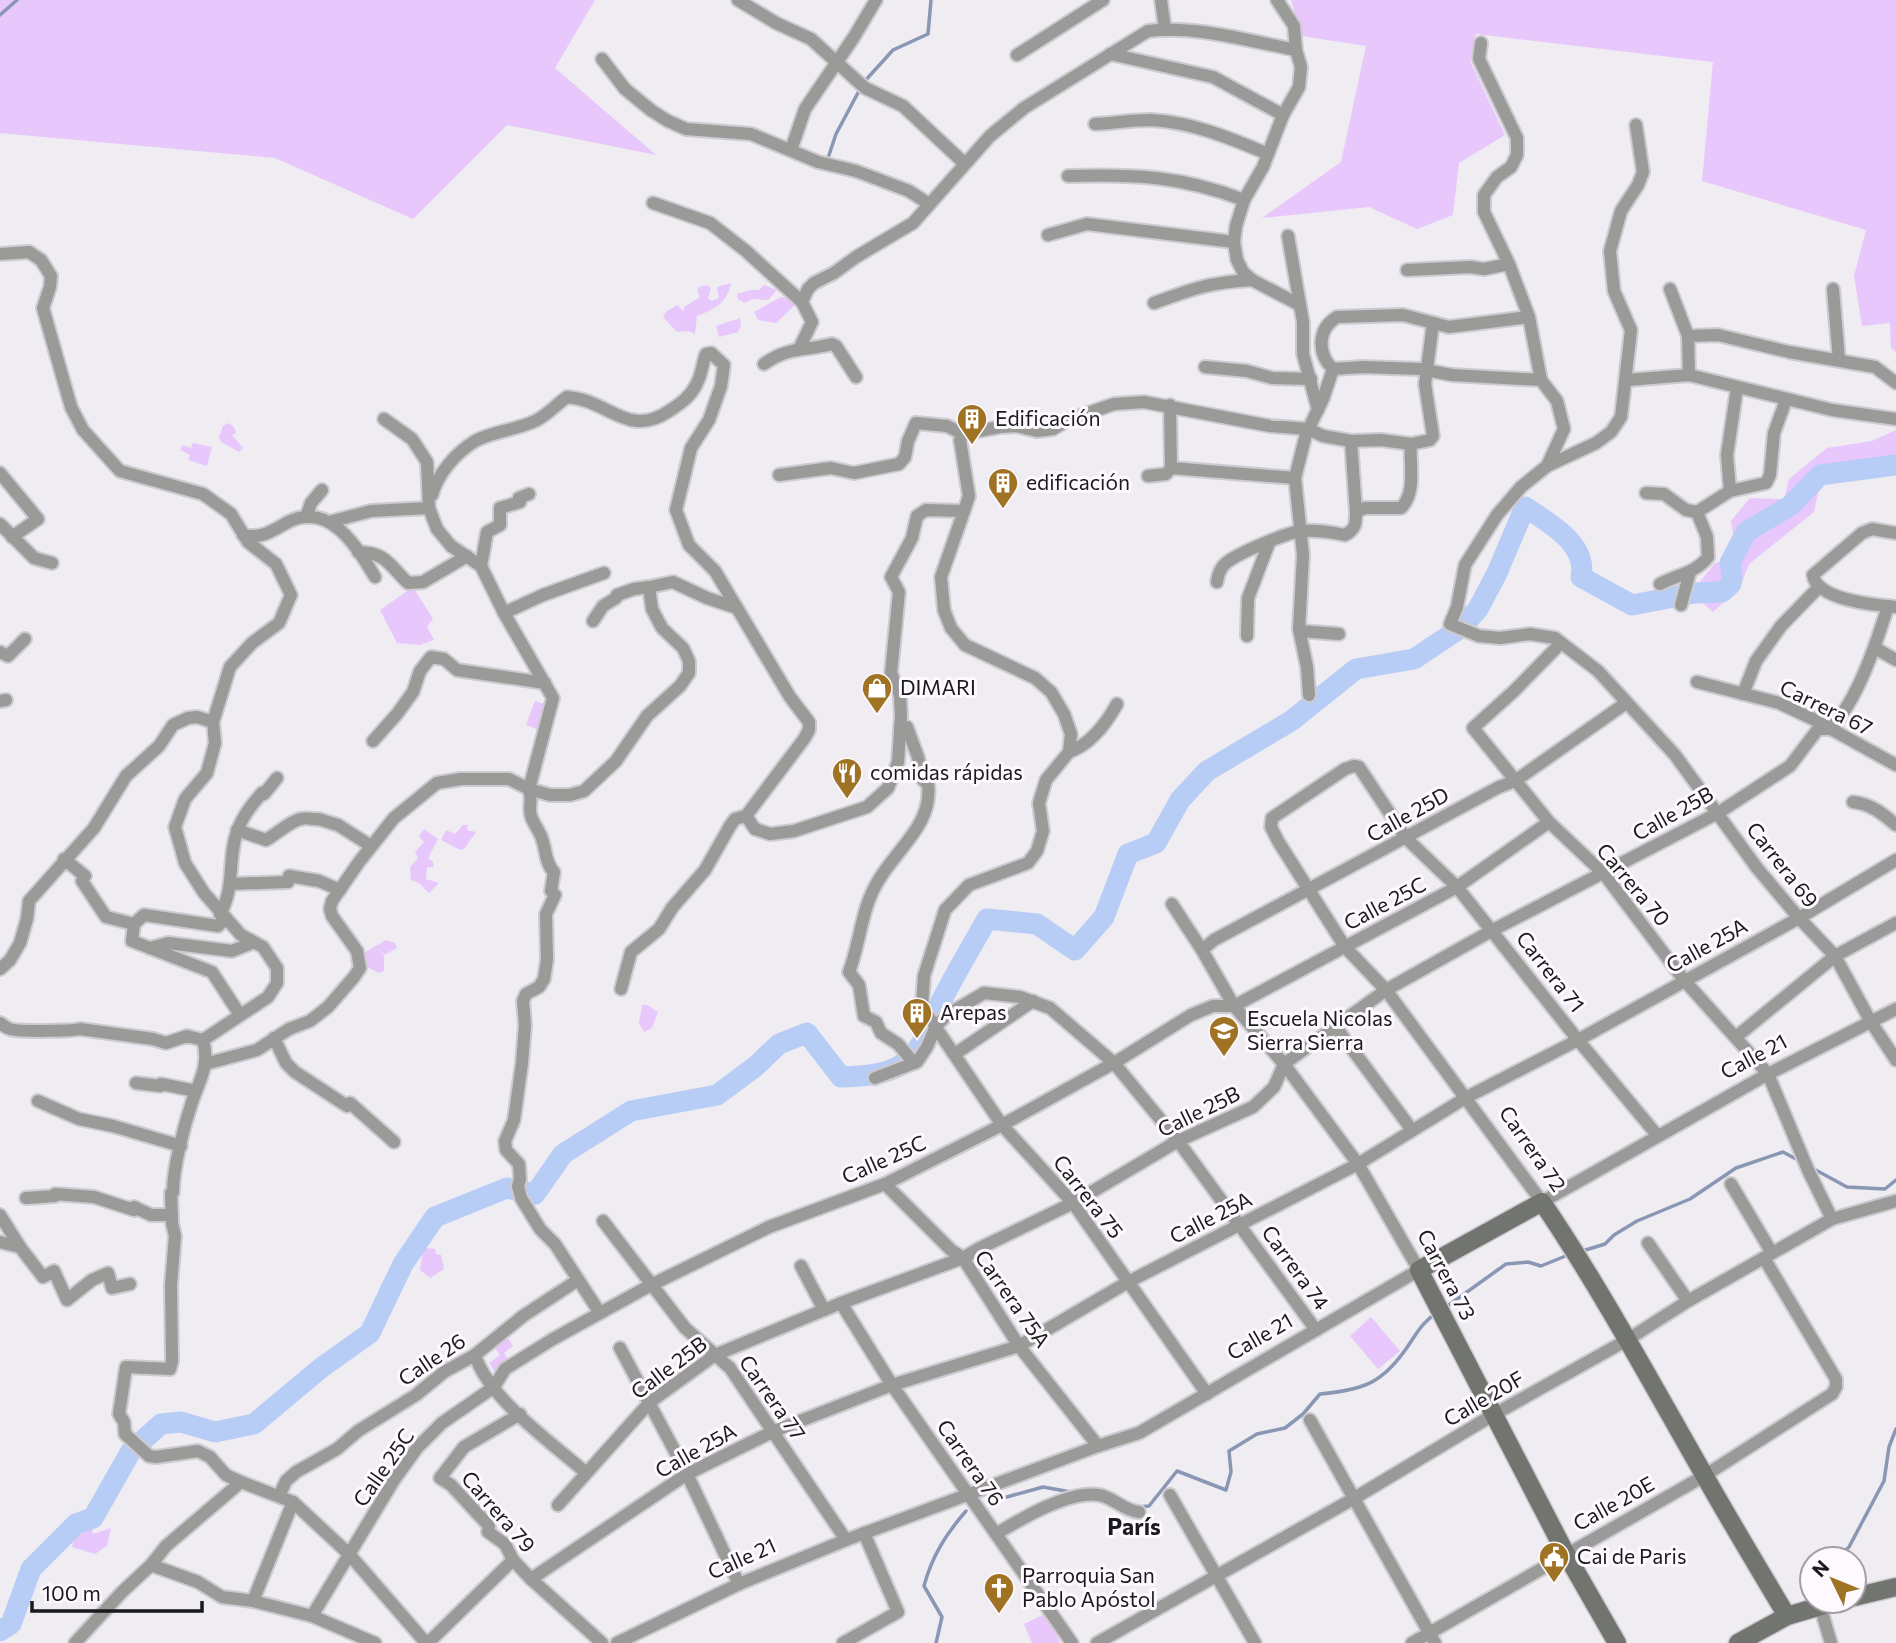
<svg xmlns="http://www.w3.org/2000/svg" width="1896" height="1643" font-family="Commissioner,sans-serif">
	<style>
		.green { fill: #e8c7fc }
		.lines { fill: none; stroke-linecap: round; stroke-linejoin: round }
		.stream { stroke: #8997b4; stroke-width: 3.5 }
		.river { stroke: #b8cdf6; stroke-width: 21 }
		.street-casing { stroke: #cdcad0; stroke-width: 16 }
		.secondary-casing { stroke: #cdcad0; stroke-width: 21 }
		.street { stroke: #9a9b98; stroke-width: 12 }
		.secondary { stroke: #727470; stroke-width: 18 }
		.labels { text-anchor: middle; stroke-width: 6; stroke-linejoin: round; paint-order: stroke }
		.poi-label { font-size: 21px; fill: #1a191b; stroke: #fdf9ff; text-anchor: start }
		.street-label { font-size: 21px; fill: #1a191b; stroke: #fdf9ff }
		.neighbourhood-label { font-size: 23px; font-weight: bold; fill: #1a191b; stroke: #fdf9ff }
	</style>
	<rect width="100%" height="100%" fill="#efecf2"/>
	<g class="green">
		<path d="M0 0H595L555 68 656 155 507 125 413 219 275 158 0 133Z"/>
		<path d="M1291 0H1896V352L1891 348 1890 323 1862 326 1854 276 1866 230 1702 181 1713 62 1476 34 1470 61 1505 135 1459 163 1453 215 1417 229 1369 207 1262 218 1341 162 1366 46 1301 36Z"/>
		<path d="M731 283C727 303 715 309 697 316L695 334 689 331 677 332 663 317 666 312 677 305 684 311V307L700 297 697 290 699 287 707 285 711 288 708 298 712 301 719 298 717 287Z"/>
		<path d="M764 285 777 290 768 300 752 299 745 303 738 299 737 294 750 290H759Z"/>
		<path d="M781 297 793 300 795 305 776 323 758 320 754 312Z"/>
		<path d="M740 318 741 326 738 332 719 337 716 326Z"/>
		<path d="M229 423 234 427 236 433 232 435 243 448 239 452 221 442 219 437 223 426Z"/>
		<path d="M1896 430V475L1821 478 1814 512 1749 564 1740 587 1713 612 1691 593 1715 563 1737 558 1731 521 1750 498 1784 499 1789 479 1827 448 1872 441Z"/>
		<path d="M193 443 212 447 207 466 188 460 190 455 180 450 183 445 191 448Z"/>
		<path d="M413 587 433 619 427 626 434 640 420 645 397 643 380 610Z"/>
		<path d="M535 701 548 705 539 730 526 725Z"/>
		<path d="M463 825H468L467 830 476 832 464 849 460 850 441 840 446 830 455 834Z"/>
		<path d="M424 829 438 839 428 858 433 862 434 867H427L426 879 439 883 429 893 419 883 411 880 410 867 418 858 415 852 424 842 419 836Z"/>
		<path d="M386 940 395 943 397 948 384 955 379 948 384 957V971L379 973 363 965 362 954Z"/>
		<path d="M642 1005H647L658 1012 652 1028 644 1032 639 1023Z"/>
		<path d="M423 1248 435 1249 436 1254 441 1255 444 1269 430 1278 420 1270Z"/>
		<path d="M1371 1317 1400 1351 1378 1369 1350 1336Z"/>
		<path d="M505 1334 513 1346 504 1353 510 1362 495 1372 489 1363 500 1355 492 1344Z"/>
		<path d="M91 1520 93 1534 111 1528 107 1546 95 1554 72 1547 79 1525Z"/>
		<path d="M1047 1613 1060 1643H1032L1024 1624Z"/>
	</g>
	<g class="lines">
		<g class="stream">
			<path d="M0 15 17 0"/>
			<path d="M864 82 893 50 928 34 931 0"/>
			<path d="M827 161 836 134 860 89"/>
			<path d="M1812 1168 1847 1187 1885 1189 1896 1180"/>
			<path d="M1579 1252 1605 1244 1614 1235 1637 1221 1690 1199 1736 1168 1783 1152 1800 1161"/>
			<path d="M1446 1307 1506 1264 1528 1262 1541 1266 1568 1255"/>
			<path d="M996 1500 1043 1487 1071 1492"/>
			<path d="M1138 1507 1149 1506 1177 1471 1226 1490 1231 1472 1229 1451 1257 1434 1285 1428 1303 1414 1320 1394C1364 1390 1383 1383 1408 1346 1417 1333 1423 1321 1437 1313"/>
			<path d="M1836 1559 1849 1547 1884 1481 1889 1447 1896 1429"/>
			<path d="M1811 1582 1812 1581"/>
			<path d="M936 1643 942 1617 924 1586C932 1556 946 1534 966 1511"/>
		</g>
		<path class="river" d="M0 1631 11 1624 31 1569 76 1524 93 1518 131 1451 161 1424 181 1422 215 1432 254 1424 321 1368 370 1333 403 1264 435 1217 507 1188 535 1194 563 1154 631 1111 717 1095 756 1066 779 1044 807 1033 841 1077C859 1076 882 1076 899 1066 926 1050 931 1020 945 994 958 969 973 944 987 919L1037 924 1075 950 1104 917 1128 854 1156 843 1180 800 1207 771 1291 721 1356 669 1414 659 1462 627 1478 609 1497 573 1525 507C1549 523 1588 544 1581 577L1632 605 1695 593 1722 592 1731 584 1732 577 1730 563 1746 532 1790 506 1820 475 1896 465"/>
		<g class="street-casing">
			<g id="street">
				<path d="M738 0 776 23 811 39 865 88 903 106 964 163"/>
				<path d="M1161 0 1165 29"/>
				<path d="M1277 0 1294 26 1296 50 1301 67 1299 87 1283 115 1263 167 1244 200 1236 226 1234 242 1237 260 1243 272 1252 280 1298 304"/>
				<path d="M1481 43 1479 59 1517 138V155L1511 167 1497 177 1484 195V212L1509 264 1529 317 1541 380"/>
				<path d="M1110 54 1213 77 1283 115"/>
				<path d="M1017 55 1103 0"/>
				<path d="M602 59 625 89 652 111 668 121 686 129 751 134 818 162 856 171 909 191 929 204"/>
				<path d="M1095 124C1113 123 1132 120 1151 120 1192 122 1230 138 1268 154"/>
				<path d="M791 150 805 109 854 37 876 0"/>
				<path d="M1068 176C1134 174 1182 176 1244 200"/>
				<path d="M653 203 710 223 746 251 802 302 812 322 800 347"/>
				<path d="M1048 235 1087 224 1234 242"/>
				<path d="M1288 236 1303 322V354L1318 410"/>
				<path d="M0 254 29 252 41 260 51 276 50 287 43 308 71 407 83 430 120 471 203 494 231 514 248 542 276 564 291 595 279 623 252 643 230 667 213 722"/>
				<path d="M1407 270 1470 267 1484 269 1509 264"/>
				<path d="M1670 289 1688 336"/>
				<path d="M1833 289 1839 360"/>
				<path d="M802 302 808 289 814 283 834 273 856 257 913 223 990 136 1024 108 1148 31C1196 25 1248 41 1296 50"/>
				<path d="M1154 303C1192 289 1211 282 1252 280"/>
				<path d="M764 364C789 346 806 351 832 344L836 346 856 377"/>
				<path d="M1205 367 1247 371 1272 378 1311 379"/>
				<path d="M1333 369C1317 354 1317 329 1337 317L1403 315 1449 327 1529 317"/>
				<path d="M1689 375 1688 336 1718 335 1789 352 1875 367 1896 383"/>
				<path d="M1627 380 1689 375 1832 410 1896 419"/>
				<path d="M1170 405 1171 468 1295 478"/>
				<path d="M384 419 412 439 427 462 429 508 437 529 451 546 481 566 504 613 553 698 529 789C533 801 528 806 531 816 533 823 538 829 541 836 546 847 545 864 554 872L551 891 555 895 546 914 547 960 544 979 539 987 526 994 523 1001 525 1025 522 1063 514 1120 505 1141 506 1150 519 1164 520 1179 518 1186 521 1198 540 1229 555 1244 600 1313"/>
				<path d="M1351 441 1381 440 1411 444"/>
				<path d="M1547 466 1596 443 1611 432 1621 417 1631 330 1614 291 1610 251 1621 211 1638 185 1643 172 1636 125"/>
				<path d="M0 473 38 519 12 537"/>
				<path d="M779 475 831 468 854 473 899 464 905 457 908 441 916 423 947 426 963 434"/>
				<path d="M1148 476 1166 474 1171 468"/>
				<path d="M1730 491 1727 455 1737 388"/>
				<path d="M1646 493 1664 494 1686 510 1697 512 1730 491 1766 483 1770 475 1774 433 1786 400"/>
				<path d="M432 495C438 473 456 453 475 441 493 431 518 430 537 420 548 414 557 404 567 397 609 400 628 439 669 411 680 404 690 397 696 385 702 375 702 364 706 354L711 353 724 365 721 386 709 420 691 448 676 510 689 545 715 571 737 608"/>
				<path d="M964 511 969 496 960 440 963 434 1000 427 1016 426 1037 431 1053 429 1068 420 1114 404 1144 402 1270 426 1308 429 1323 436 1351 441 1356 512"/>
				<path d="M306 517 311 503 322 490"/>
				<path d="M329 522 371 511 429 508"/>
				<path d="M0 524 34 558 52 563"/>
				<path d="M243 535C262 539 272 531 288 522 330 501 357 547 375 577"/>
				<path d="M358 552C386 552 390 566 408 583L423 582 467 556"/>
				<path d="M481 566 487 532 500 525V508L520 502 519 498 529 494"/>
				<path d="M1217 582C1218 574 1220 568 1226 563 1238 553 1286 533 1301 531 1315 530 1331 532 1345 535 1356 529 1356 523 1356 512L1365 508H1401C1417 492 1409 464 1411 444L1430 440 1433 436 1425 384 1433 323"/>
				<path d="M1660 584C1676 575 1696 573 1708 557L1707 537 1697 512"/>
				<path d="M1681 605 1690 572"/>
				<path d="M1896 607C1874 605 1817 600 1813 575L1862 533 1872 529 1896 533"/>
				<path d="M504 613 543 595 604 573"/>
				<path d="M593 621 603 606 616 598 617 595 634 589 649 587"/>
				<path d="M1300 631 1339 634"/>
				<path d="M1247 636 1248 598 1269 543"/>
				<path d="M1561 643 1514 691 1473 728 1549 822 1604 874 1684 980 1768 1074 1808 1170 1832 1219"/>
				<path d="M1875 648 1896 660"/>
				<path d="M0 652 8 656 25 639"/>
				<path d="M1697 682 1779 703 1813 719 1896 765"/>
				<path d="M1743 694 1756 661 1781 626 1819 587"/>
				<path d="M1309 695 1307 667 1299 629 1303 555 1295 478 1306 434 1323 399 1333 369 1363 367 1420 369 1452 375 1541 380 1557 401 1564 429 1547 466 1521 487 1497 515 1465 565 1457 607 1450 624 1479 636 1500 638 1530 634 1555 638 1598 671 1675 755 1757 868 1799 918 1835 956 1871 1022 1896 1060"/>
				<path d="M0 701 6 700"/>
				<path d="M900 728 907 727 918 757 923 780 928 784C933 823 899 847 880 878 861 907 861 940 849 972L859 985 864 1016 876 1022 881 1033 898 1044 914 1063"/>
				<path d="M373 741 397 714 413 692 420 671 431 657 444 659 457 670 545 683"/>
				<path d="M1069 752C1091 744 1106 724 1117 704"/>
				<path d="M1853 802C1871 804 1882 813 1896 825"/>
				<path d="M237 830 266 840C275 835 292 820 301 819 308 817 312 820 318 819L338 825 371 846"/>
				<path d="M64 859 85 876 82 881 106 917 134 924 132 941 150 948 168 943 232 951 252 943"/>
				<path d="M230 884 288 882 289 876 319 881 340 890"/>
				<path d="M220 914C236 887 227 855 238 829 243 816 252 804 262 793L264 794 277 778"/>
				<path d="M134 924 144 915 218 926 226 918"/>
				<path d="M150 948 212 972 240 1015"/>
				<path d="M1202 950 1214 940 1499 787 1515 781 1626 703"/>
				<path d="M0 969 10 960 20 943 27 919 29 901 94 828 126 776 159 746 173 725 188 718 197 717 213 722 215 743 207 773 185 799 175 827 185 863 204 893 241 935 263 947 277 968V983L268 997 203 1040 187 1036 166 1043 153 1039 80 1029C72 1031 16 1032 10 1029 6 1028 3 1025 0 1023"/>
				<path d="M621 989 631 952 659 929 672 908 705 870 730 826 735 819 746 816"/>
				<path d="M1335 1026 1412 1130"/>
				<path d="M1736 1037 1835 956 1896 923"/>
				<path d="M274 1038 286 1063 295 1072 347 1106 350 1103 394 1142"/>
				<path d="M203 1040C210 1065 200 1079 192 1102 184 1126 173 1168 173 1192L171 1193 172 1223 175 1236 171 1285 172 1361 170 1369 126 1367 119 1414 124 1422 125 1434 149 1456 156 1457 198 1451 210 1457 226 1475 241 1482 293 1502 349 1554 426 1643"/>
				<path d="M955 1054 1033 1001"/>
				<path d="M205 1064 257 1050 289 1029 310 1021 328 1007 354 977 360 968 357 951 332 916 330 909 332 901 359 862 394 818 437 783 461 779H509L529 789 550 795H570L584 791 616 761 647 716 680 686 689 673V661L683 648 662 628 652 609 649 587 673 582 707 598 737 608 790 697 809 722V730L804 739 746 816 755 829 770 834 794 831 867 807 888 788 898 762 901 716 900 695 891 673 899 592 891 577 912 538 917 516 926 510 964 511 941 577 944 610 951 628 965 645 1035 678 1051 692 1064 714 1071 734 1069 752 1046 780 1039 803 1043 831 1037 851 1028 863 969 885 945 910 924 976 922 1007 1002 1125 1073 1203 1207 1394"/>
				<path d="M875 1078 917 1062 927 1047 936 1026 947 1015 984 993 1020 997 1050 1008 1114 1063 1178 1141 1316 1330"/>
				<path d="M136 1083 160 1086 161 1084 196 1091"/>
				<path d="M38 1101 79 1119 113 1126 181 1146"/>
				<path d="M1657 1135 1578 1040 1457 887 1406 838 1359 767 1354 766 1345 769 1272 818 1271 827 1278 841 1345 947 1386 990 1542 1202 1768 1074 1896 1009"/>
				<path d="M885 1184 951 1250 963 1258 1019 1346 1098 1446"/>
				<path d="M1731 1184 1772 1253"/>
				<path d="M26 1198 55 1196V1194L94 1197 134 1210V1207L151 1215H172"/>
				<path d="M0 1215 20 1247"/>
				<path d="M603 1221 685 1328 730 1368 846 1540"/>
				<path d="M0 1242 20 1247 43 1277 54 1271 67 1300 92 1280 108 1273 112 1288 130 1284"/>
				<path d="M1648 1243 1688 1301"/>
				<path d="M801 1266 824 1310"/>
				<path d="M841 1303 892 1385 1072 1643"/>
				<path d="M620 1348 687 1474 739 1584"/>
				<path d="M475 1355C488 1398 552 1443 585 1472"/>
				<path d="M520 1414 464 1447 440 1478 451 1485 489 1526 488 1532 505 1544 513 1560 531 1579 602 1643"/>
				<path d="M1310 1420 1435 1643"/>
				<path d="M1170 1495 1255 1643"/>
				<path d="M279 1496 286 1481 296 1472 337 1449 358 1431 416 1395 444 1372 475 1355 523 1316 578 1280"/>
				<path d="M558 1505 650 1402 715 1355 841 1303 963 1258 980 1248 1073 1203 1178 1141 1253 1107 1274 1087 1284 1064 1386 990 1493 930 1718 813 1790 766 1818 729H1830C1858 700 1876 644 1888 606"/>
				<path d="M996 1534C1021 1519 1069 1490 1099 1495 1113 1497 1124 1511 1139 1512"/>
				<path d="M151 1565 198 1582 222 1597 253 1601 312 1616 375 1643"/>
				<path d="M531 1579 687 1474 772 1432 892 1385 1019 1346 1128 1282 1358 1164 1467 1097 1578 1040 1799 918 1896 860"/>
				<path d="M253 1601 293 1502"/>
				<path d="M1820 1606 1831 1643"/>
				<path d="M312 1616 394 1480 417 1448 442 1423 494 1387 505 1369 553 1339 651 1285 769 1227 885 1184 1002 1125 1114 1063 1191 1015 1213 1006H1234L1457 887 1549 822"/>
				<path d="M75 1643 122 1592 151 1565 166 1546 241 1482"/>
				<path d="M428 1643 513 1560"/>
				<path d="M617 1643 739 1584 846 1540 1098 1446 1139 1433 1419 1270 1358 1164 1284 1064 1234 1006 1202 950 1172 904"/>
				<path d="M843 1643 898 1612 864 1533"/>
				<path d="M1097 1643 1353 1499 1493 1415 1627 1340 1688 1301 1832 1219 1896 1201"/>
				<path d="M1412 1643 1704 1476 1832 1394 1836 1387V1379L1764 1258"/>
			</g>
		</g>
		<g class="secondary-casing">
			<g id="secondary">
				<path d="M1854 1597 1896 1587"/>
				<path d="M1617 1643 1566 1554 1419 1270 1542 1202C1601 1289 1651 1382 1703 1473 1730 1521 1759 1569 1787 1616"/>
				<path d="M1738 1643 1787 1616 1838 1601"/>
			</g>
		</g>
		<use href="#street" class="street"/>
		<use href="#secondary" class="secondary"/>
	</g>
	<defs>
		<g id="building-pin" transform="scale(1.575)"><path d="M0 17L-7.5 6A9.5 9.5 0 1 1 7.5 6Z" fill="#a07224" stroke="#fdf9ff"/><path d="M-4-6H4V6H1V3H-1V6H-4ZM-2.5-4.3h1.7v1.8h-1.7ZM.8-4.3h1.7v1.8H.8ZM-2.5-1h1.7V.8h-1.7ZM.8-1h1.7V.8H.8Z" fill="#fff"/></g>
		<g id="shop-pin" transform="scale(1.575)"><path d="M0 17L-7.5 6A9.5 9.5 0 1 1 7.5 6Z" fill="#a07224" stroke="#fdf9ff"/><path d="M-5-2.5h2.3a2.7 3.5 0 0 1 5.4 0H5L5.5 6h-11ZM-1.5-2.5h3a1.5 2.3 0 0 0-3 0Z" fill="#fff"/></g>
		<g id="restaurant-pin" transform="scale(1.575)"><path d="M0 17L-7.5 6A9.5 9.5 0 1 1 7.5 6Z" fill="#a07224" stroke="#fdf9ff"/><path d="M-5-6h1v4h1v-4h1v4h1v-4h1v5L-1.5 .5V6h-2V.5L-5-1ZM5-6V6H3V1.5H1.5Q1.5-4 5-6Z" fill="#fff"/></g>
		<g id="school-pin" transform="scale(1.575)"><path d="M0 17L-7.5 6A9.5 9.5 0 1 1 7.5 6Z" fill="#a07224" stroke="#fdf9ff"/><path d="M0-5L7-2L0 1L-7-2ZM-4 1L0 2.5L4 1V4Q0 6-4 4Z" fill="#fff"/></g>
		<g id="civic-pin" transform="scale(1.575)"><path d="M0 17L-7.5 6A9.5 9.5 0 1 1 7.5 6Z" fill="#a07224" stroke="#fdf9ff"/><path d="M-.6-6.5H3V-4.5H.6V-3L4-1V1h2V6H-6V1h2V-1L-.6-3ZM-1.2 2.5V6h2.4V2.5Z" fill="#fff"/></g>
		<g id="church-pin" transform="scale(1.575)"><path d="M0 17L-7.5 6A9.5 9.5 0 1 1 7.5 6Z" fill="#a07224" stroke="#fdf9ff"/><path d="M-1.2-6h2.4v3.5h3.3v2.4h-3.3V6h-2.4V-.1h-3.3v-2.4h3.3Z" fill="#fff"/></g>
	</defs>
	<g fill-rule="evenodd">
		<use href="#building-pin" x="972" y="419"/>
		<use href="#building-pin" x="1003" y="483"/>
		<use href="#shop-pin" x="877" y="688"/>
		<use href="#restaurant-pin" x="847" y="773"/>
		<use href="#building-pin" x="917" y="1013"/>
		<use href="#school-pin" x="1224" y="1031"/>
		<use href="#civic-pin" x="1554" y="1557"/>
		<use href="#church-pin" x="999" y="1588"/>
	</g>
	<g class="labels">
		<g class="poi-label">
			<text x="995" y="426">Edificación</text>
			<text x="1026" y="490">edificación</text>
			<text x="900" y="695">DIMARI</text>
			<text x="870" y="780">comidas rápidas</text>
			<text x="940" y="1020">Arepas</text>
			<text x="1247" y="1026">Escuela Nicolas<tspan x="1247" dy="24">Sierra Sierra</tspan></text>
			<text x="1577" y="1564">Cai de Paris</text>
			<text x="1022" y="1583">Parroquia San<tspan x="1022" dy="24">Pablo Apóstol</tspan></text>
		</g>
		<g class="street-label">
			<text transform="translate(1826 708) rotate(26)" y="7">Carrera 67</text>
			<text transform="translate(1673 814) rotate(-29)" y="7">Calle 25B</text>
			<text transform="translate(1408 815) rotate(-29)" y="7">Calle 25D</text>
			<text transform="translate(1782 865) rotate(52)" y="7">Carrera 69</text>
			<text transform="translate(1633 885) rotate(50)" y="7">Carrera 70</text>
			<text transform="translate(1385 904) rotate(-28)" y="7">Calle 25C</text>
			<text transform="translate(1707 946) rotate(-29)" y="7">Calle 25A</text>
			<text transform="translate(1550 972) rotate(52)" y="7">Carrera 71</text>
			<text transform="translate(1754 1057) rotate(-28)" y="7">Calle 21</text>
			<text transform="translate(1199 1112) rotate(-26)" y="7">Calle 25B</text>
			<text transform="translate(1532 1149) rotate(55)" y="7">Carrera 72</text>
			<text transform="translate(884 1160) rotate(-24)" y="7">Calle 25C</text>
			<text transform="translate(1088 1197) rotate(52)" y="7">Carrera 75</text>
			<text transform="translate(1211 1218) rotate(-27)" y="7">Calle 25A</text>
			<text transform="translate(1295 1268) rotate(54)" y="7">Carrera 74</text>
			<text transform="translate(1446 1275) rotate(62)" y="7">Carrera 73</text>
			<text transform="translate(1012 1299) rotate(55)" y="7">Carrera 75A</text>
			<text transform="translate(1260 1337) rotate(-30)" y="7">Calle 21</text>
			<text transform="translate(432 1360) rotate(-34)" y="7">Calle 26</text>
			<text transform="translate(669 1368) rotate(-37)" y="7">Calle 25B</text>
			<text transform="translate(772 1398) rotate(55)" y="7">Carrera 77</text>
			<text transform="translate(1484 1399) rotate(-30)" y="7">Calle 20F</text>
			<text transform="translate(696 1451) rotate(-29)" y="7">Calle 25A</text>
			<text transform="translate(970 1463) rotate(55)" y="7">Carrera 76</text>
			<text transform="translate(384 1468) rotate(-55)" y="7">Calle 25C</text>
			<text transform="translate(1614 1504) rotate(-29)" y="7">Calle 20E</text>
			<text transform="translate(498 1512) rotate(49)" y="7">Carrera 79</text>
			<text transform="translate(742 1559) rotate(-24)" y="7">Calle 21</text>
		</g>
		<g class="neighbourhood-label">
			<text x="1134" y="1535">París</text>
		</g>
	</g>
	<g transform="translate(1833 1580) rotate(313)"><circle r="33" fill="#fdf9ff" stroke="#a29fa4" stroke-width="2"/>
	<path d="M0-5L12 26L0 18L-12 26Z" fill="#a07224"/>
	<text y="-10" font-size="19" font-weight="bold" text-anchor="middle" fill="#1a191b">N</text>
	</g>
	<path d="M32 1601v10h170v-10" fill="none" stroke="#1a191b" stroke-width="3.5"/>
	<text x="42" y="1601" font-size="21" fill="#1a191b" stroke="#fdf9ff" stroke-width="5" paint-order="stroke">100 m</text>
</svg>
